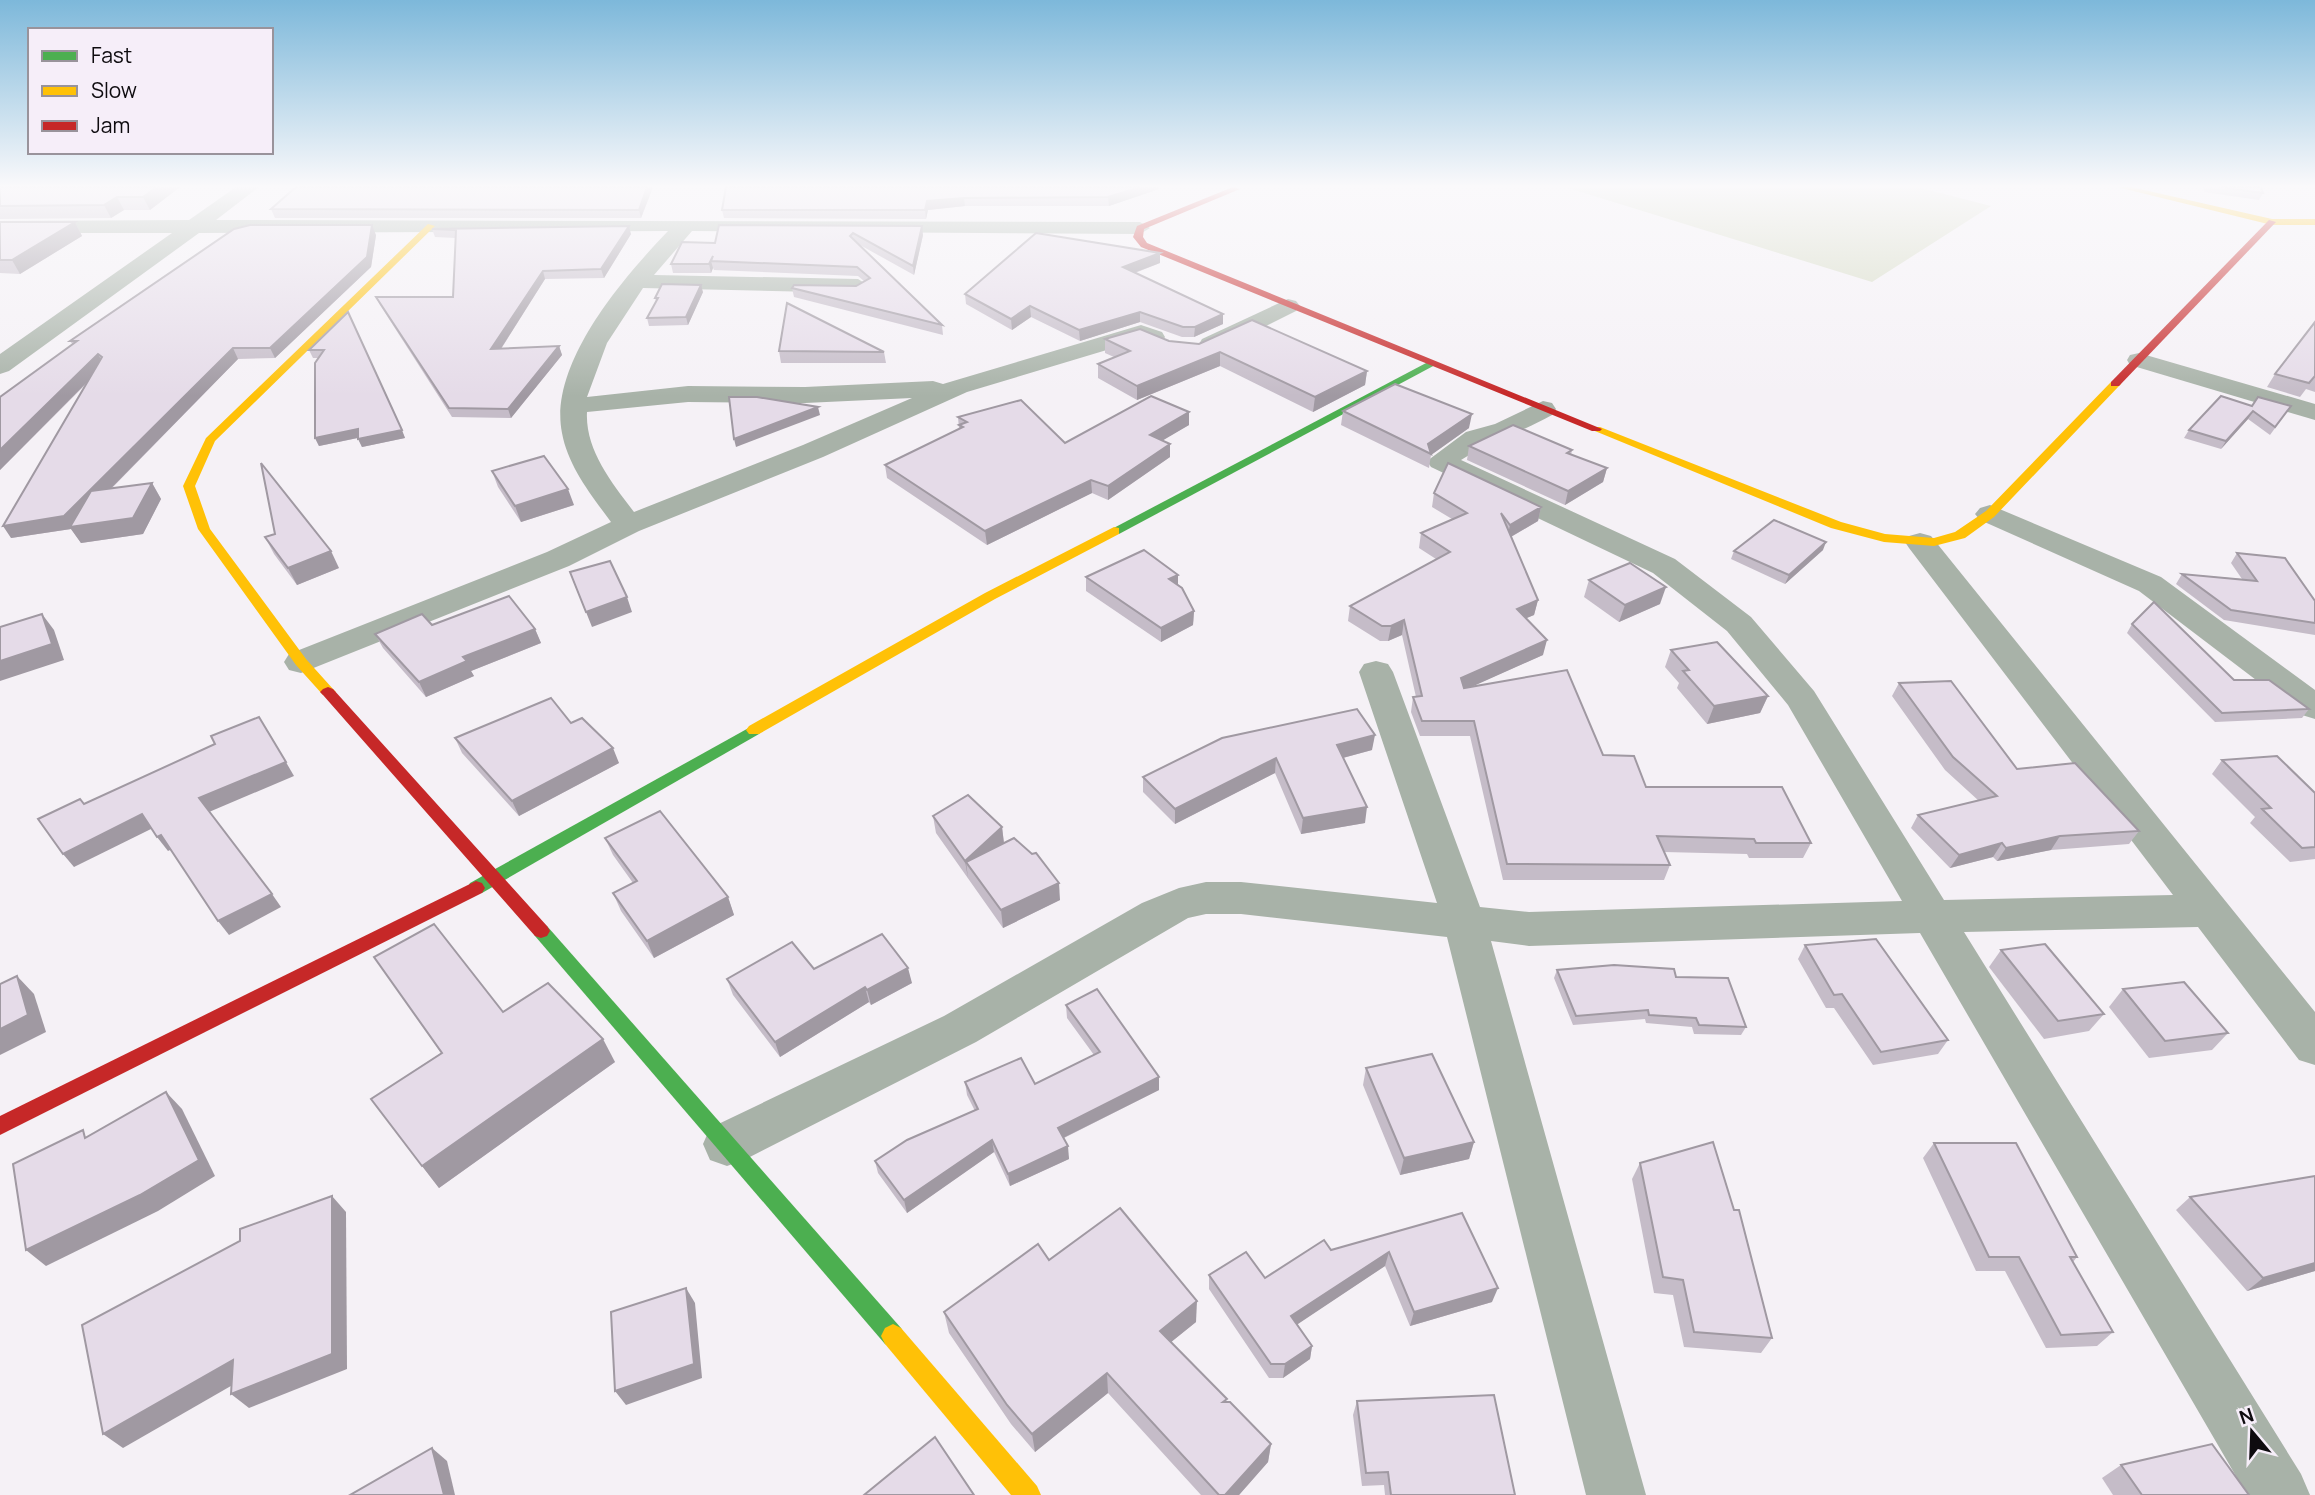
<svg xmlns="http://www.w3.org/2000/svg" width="2315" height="1495" font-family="Manrope,sans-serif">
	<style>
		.green { fill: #d4d9c1 }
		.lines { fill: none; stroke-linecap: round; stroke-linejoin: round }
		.street { fill: #a8b2a8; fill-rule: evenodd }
		.fast { fill: #4caf50; fill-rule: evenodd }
		.slow { fill: #ffc107; fill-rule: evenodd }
		.jam { fill: #c62828; fill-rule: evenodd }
		.wall { fill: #c5bcc8 }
		.shaded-wall { fill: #a099a2 }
		.building { fill: #e5dbe8; stroke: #a099a2; stroke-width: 2 }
	</style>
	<rect width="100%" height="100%" fill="#f5f1f6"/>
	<path class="green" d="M1565 187H1917L1991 206 1872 282Z"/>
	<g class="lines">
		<g class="street">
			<path d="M236 187H259L216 220 1140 222 1150 228 1140 234 692 231 654 275 858 279 869 286 858 293 643 288 607 343 587 397 688 386 805 387 933 381 943 384 1141 325 1162 332 1165 337 1162 342 1153 344 1140 340 967 392 823 457 639 531 569 566 301 673 289 670 284 662 289 654 547 552 611 522C591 495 568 466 562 433 548 364 624 277 668 231L199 233 9 371 0 374V354L172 233H0V221L189 220ZM912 398 803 445 634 512C612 483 585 450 587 412L688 402 805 403Z"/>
			<path d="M1288 299 1296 301 1300 306 1296 311 1220 349H1202L1199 344 1202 339Z"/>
			<path d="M2139 353 2315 404V420L2130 365 2127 360 2130 355Z"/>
			<path d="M1543 401 1552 403 1556 409 1552 415C1522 432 1490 441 1461 460L1675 559 1751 617 1814 691 1944 900 2173 895 1909 548 1905 542 1909 536 1920 533 1931 536 2315 1012V1065L2299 1060 2198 927 1964 932 2301 1474 2310 1495H2247L1920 933 1529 946 1491 941 1646 1495H1586L1447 937 1241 914H1206L1188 918 976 1042 744 1160 727 1166 710 1160 703 1144 710 1128 944 1016 1142 903 1179 888 1206 882H1241L1437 903 1359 672 1364 664 1376 661 1388 664 1393 672 1480 907 1529 912 1902 901 1788 705 1727 631 1653 573 1431 467 1427 461 1466 432 1495 424Z"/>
			<path d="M1990 505 2161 577 2315 690V719L2302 715 2139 591 1980 520 1975 514 1980 508Z"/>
		</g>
		<g class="fast">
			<path d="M1428 362 1437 364 1119 534H1109L1108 531Z"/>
			<path d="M754 725 759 726 762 730 759 734 482 893H470L467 888 470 883Z"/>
			<path d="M541 924 547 926 901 1328 905 1336 901 1344 893 1348 885 1344 535 936 532 931 535 926Z"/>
		</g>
		<g class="slow">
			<path d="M2117 187H2131L2272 219H2315V225H2272Z"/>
			<path d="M428 224 435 226 215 441 195 486 210 529 306 659 333 689 336 692 333 695H323L296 665 198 529 183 486 206 438Z"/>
			<path d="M2115 381 2121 384 2119 386 1994 517 1965 538 1934 546 1884 542 1831 528 1590 429 1592 427H1600L1841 522 1885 534 1934 538 1955 532 1986 511 2111 382Z"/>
			<path d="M1114 527 1119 528V534L995 599 759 734H749L746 730 749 726 985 593Z"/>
			<path d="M893 1324 901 1328 1037 1486 1041 1495H1011L885 1344 881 1336 885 1328Z"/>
		</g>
		<g class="jam">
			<path d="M1233 187 1240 189 1144 229 1143 237 1147 243 1602 429 1600 431H1592L1141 247 1133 237 1137 226Z"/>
			<path d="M2269 220 2276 222 2119 386H2111V382Z"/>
			<path d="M328 687 333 689 547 926 550 931 547 936 541 938 535 936 323 695 320 692 323 689Z"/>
			<path d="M476 881 482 883 485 888 482 893 0 1135V1116Z"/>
		</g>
	</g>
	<g class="wall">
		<path d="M0 187H180L150 210H124L111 218 0 219Z"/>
		<path d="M296 187H653L641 218H275L271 209Z"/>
		<path d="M1159 187V189L1109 206H965L928 210 926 219 724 218 722 210Z"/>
		<path d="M2203 187H2261L2263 193 2259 200 2204 192Z"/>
		<path d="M0 222H75L82 236 20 274 0 273Z"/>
		<path d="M719 225 923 235 914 275 860 245 942 325 943 335 794 297 792 288 856 286 864 281 858 276 714 270 713 268 711 273H673L671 264 715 243Z"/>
		<path d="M432 229 631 234 604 278 545 279 501 349 559 346 562 355 511 418 452 417 380 305 376 297H453L456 238 435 237Z"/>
		<path d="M376 235 371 267 275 358 238 359 112 488 152 483 161 499 143 534 81 543 71 529 11 538 86 384 0 470V397L73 345 70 341Z"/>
		<path d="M1160 263 1135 273 1223 324 1194 337H1182L1140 322 1080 341 1031 317 1012 330 966 304 965 294Z"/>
		<path d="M703 292 688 325 649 326 647 318 656 301 655 298Z"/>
		<path d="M348 312 405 438 362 447 358 438 319 446 315 438 318 358H313L309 350Z"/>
		<path d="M2315 322V392L2306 389 2300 397 2267 387 2275 374Z"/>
		<path d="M1105 339 1169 341 1199 344 1367 371 1365 385 1313 412 1220 366 1137 400 1098 378V364L1114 357 1105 353Z"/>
		<path d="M779 351 884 352 886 363H781Z"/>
		<path d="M2252 406H2291L2270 435 2248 419 2221 449 2184 438 2189 430Z"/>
		<path d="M1343 411 1469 428 1431 455 1429 468 1341 425Z"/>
		<path d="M1189 412V425L1162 440 1170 457 1108 500 1092 493 987 545 887 478 885 465 959 429 958 417 1065 443Z"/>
		<path d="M1469 446 1572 450 1571 455 1607 468 1603 482 1565 505 1467 460Z"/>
		<path d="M492 471 574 505 521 522 498 487Z"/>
		<path d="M1434 493 1541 507 1538 521 1511 537 1538 600 1534 615 1526 618 1543 655 1470 687 1603 755 1646 787 1811 843 1803 858H1749L1747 854 1664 852 1670 865 1664 880H1503L1470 736H1420L1411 712 1413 697H1416L1402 635 1388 641H1380L1348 621 1350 606 1436 559 1419 548 1421 533 1452 519 1432 507Z"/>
		<path d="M265 537 339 568 297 585 274 554Z"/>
		<path d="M1823 550 1785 584 1731 559 1734 551Z"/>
		<path d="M2237 553 2315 601V635L2224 620 2176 584 2182 574 2242 579 2231 563Z"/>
		<path d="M1086 577 1178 585 1194 611 1193 625 1161 642 1086 591Z"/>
		<path d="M1589 580 1660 604 1619 622 1584 597Z"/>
		<path d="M2132 624 2234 680 2309 709 2302 718 2215 722 2127 633Z"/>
		<path d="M432 625 535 629 541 643 471 671 474 676 426 697 383 648 375 634Z"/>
		<path d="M1671 650 1768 696 1760 713 1707 724 1677 688 1679 683 1665 667Z"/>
		<path d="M1899 683 2017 769 2139 831 2129 844 2051 850 1997 861 1993 857 1950 868 1911 828 1918 815 1979 801 1945 770 1892 696Z"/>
		<path d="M571 723 619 763 519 816 462 753 455 738Z"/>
		<path d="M1222 738 1372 750 1343 758 1365 823 1301 834 1275 773 1175 824 1143 792V777Z"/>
		<path d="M2222 760 2315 793V859L2290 862 2250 823 2255 817 2212 774Z"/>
		<path d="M933 816 1002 827 1004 843 1060 900 1003 928 936 833Z"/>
		<path d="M605 838 728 897 734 915 654 958 621 911 613 893 633 883 613 855Z"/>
		<path d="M1805 945 1948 1040 1938 1054 1873 1065 1834 1008H1826L1798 959Z"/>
		<path d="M2001 950 2104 1014 2089 1031 2044 1039 1989 967Z"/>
		<path d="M374 957 503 1012 615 1062 439 1188 371 1099 441 1053Z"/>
		<path d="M814 969 912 983 871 1005 869 1002 780 1057 733 995 727 979Z"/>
		<path d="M1557 970 1676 977 1746 1027 1741 1035 1694 1034 1692 1027 1646 1023 1645 1019 1573 1025 1554 978Z"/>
		<path d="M2123 989 2228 1033 2212 1050 2149 1058 2109 1007Z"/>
		<path d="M1066 1005 1159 1077V1090L1064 1138 1069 1159 1010 1186 994 1152 907 1213 878 1173 875 1161 975 1111 967 1095 965 1082 1035 1084 1094 1055 1067 1018Z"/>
		<path d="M1366 1068 1474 1142 1469 1159 1400 1175 1363 1085Z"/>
		<path d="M1934 1143 2077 1257 2073 1262 2113 1332 2097 1346 2046 1348 2005 1271H1976L1923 1158Z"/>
		<path d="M1640 1163 1772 1338 1761 1353 1684 1347 1673 1295 1654 1293 1632 1179Z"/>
		<path d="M2190 1197 2315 1271 2247 1291 2176 1210Z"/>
		<path d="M1462 1213 1492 1302 1410 1326 1385 1266 1297 1324 1312 1346 1310 1359 1283 1378H1269L1209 1289V1275L1265 1278 1331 1250Z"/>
		<path d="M1049 1260 1196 1322 1171 1342 1227 1402 1271 1444 1268 1462 1239 1495H1201L1108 1393 1035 1452 1011 1424 949 1333 944 1312Z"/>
		<path d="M1357 1401 1515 1495H1385L1384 1485 1362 1486 1353 1415Z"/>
		<path d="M2121 1465 2249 1495H2113L2102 1478Z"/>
	</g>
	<g class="shaded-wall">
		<path d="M157 187H180L150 210 143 197Z"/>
		<path d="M647 187H653L641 218 639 210Z"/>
		<path d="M1141 187H1159V189L1109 206 1108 197Z"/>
		<path d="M117 197 124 210 111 218 104 205Z"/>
		<path d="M964 198 965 206 928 210 926 219 925 210 927 201Z"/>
		<path d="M75 222 82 236 20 274 12 260Z"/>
		<path d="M372 225 376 235 371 267 275 358 270 348Z"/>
		<path d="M629 226 631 234 604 278 601 269Z"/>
		<path d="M922 226 923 235 914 275 913 266Z"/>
		<path d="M1160 253V263L1123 277V267Z"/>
		<path d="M713 256 711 261 713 268 711 273 709 264Z"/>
		<path d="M543 271 545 279 495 358 491 349Z"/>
		<path d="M701 285 703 292 688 325 686 317Z"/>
		<path d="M1030 306 1031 317 1012 330 1011 319Z"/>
		<path d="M1140 312V322L1080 341 1079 330Z"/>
		<path d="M1223 314V324L1194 337 1195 327Z"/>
		<path d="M559 346 562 355 511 418 508 409Z"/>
		<path d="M233 348 238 359 74 526 152 483 161 499 143 534 81 543 71 529 11 538 3 526Z"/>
		<path d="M1220 352V366L1137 400V386Z"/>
		<path d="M98 354 104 365 0 470V450Z"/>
		<path d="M1367 371 1365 385 1313 412 1315 397Z"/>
		<path d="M818 407 820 415 736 447 734 439Z"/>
		<path d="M2253 411 2248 419 2221 449 2226 441Z"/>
		<path d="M1189 412V425L1150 448V435Z"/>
		<path d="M1472 414 1469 428 1431 455 1428 444Z"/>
		<path d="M358 429 362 437 319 446 315 438Z"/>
		<path d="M402 430 405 438 362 447 358 439Z"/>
		<path d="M1170 444V457L1108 500V486Z"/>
		<path d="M1607 468 1603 482 1565 505 1568 491Z"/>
		<path d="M1091 480 1092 493 987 545 985 531Z"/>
		<path d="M568 489 574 505 521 522 515 506Z"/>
		<path d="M1541 507 1538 521 1507 539 1510 525Z"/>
		<path d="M1826 542 1823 550 1785 584 1789 575Z"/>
		<path d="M331 551 339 568 297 585 288 568Z"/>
		<path d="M1178 575V588L1169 579Z"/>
		<path d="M1666 587 1660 604 1619 622 1625 605Z"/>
		<path d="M627 597 632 612 592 627 586 612Z"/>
		<path d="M1538 600 1534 615 1513 624 1517 609Z"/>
		<path d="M1194 611 1193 625 1161 642V628Z"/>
		<path d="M42 614 54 630 64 660 0 681V661Z"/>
		<path d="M1404 620 1402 635 1388 641 1391 626Z"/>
		<path d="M535 629 541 643 471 671 474 676 426 697 419 682 463 657Z"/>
		<path d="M1547 640 1543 655 1458 693 1461 678Z"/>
		<path d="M1768 696 1760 713 1707 724 1714 706Z"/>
		<path d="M268 731 294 776 209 812 199 798Z"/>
		<path d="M1375 735 1372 750 1335 760 1337 745Z"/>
		<path d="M613 748 619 763 519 816 512 801Z"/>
		<path d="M1276 758 1275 773 1175 824V809Z"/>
		<path d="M1367 807 1365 823 1301 834 1303 818Z"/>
		<path d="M142 814 153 828 74 867 63 854Z"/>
		<path d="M1002 827 1004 844 966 862 968 878 965 861Z"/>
		<path d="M161 835 172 849 168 851 157 837Z"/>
		<path d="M2060 836 2051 850 1997 861 2006 848Z"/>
		<path d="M2002 843 1993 857 1950 868 1959 855Z"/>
		<path d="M1059 883 1060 900 1003 928 1001 910Z"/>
		<path d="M272 894 281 907 229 935 218 921Z"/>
		<path d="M728 897 734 915 654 958 647 941Z"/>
		<path d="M908 968 912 983 871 1005 867 990Z"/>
		<path d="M17 976 34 994 46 1032 0 1055V1029Z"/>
		<path d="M865 987 869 1002 780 1057 775 1042Z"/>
		<path d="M603 1039 615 1062 439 1188 422 1166Z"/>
		<path d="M1159 1077V1090L1059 1140 1058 1128Z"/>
		<path d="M166 1092 182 1109 215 1176 158 1211 46 1266 26 1250Z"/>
		<path d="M992 1140 994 1152 907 1213 904 1200Z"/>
		<path d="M1474 1142 1469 1159 1400 1175 1404 1158Z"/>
		<path d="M1068 1146 1069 1159 1010 1186 1008 1174Z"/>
		<path d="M332 1196 346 1212 347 1369 249 1408 231 1394Z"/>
		<path d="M1389 1252 1385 1266 1289 1330 1291 1316Z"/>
		<path d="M2315 1263V1271L2247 1291 2263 1278Z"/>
		<path d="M686 1288 695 1303 702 1378 626 1405 615 1391Z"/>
		<path d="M1498 1288 1492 1302 1410 1326 1414 1312Z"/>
		<path d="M1197 1301 1196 1322 1160 1351V1331Z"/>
		<path d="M1312 1346 1310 1359 1283 1378 1285 1364Z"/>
		<path d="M233 1360 250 1375 123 1448 103 1434Z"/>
		<path d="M1107 1373 1108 1393 1035 1452 1032 1434Z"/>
		<path d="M1271 1444 1268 1462 1239 1495H1225Z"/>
		<path d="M432 1448 447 1461 455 1495H444Z"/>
	</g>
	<g class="building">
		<path d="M0 187H157L143 197H117L104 205 0 206Z"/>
		<path d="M296 187H647L639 210 271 209Z"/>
		<path d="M726 187H1141L1108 197 964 198 927 201 925 210H722Z"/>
		<path d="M2220 187H2261L2263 193Z"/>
		<path d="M0 222H75L12 260H0Z"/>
		<path d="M250 225H372L367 257 270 348H233L64 516 3 526 102 357 98 354 0 450V397L77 341H70L234 229Z"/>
		<path d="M719 225 922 226 913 266 853 233 850 236 942 325 792 288 794 285 856 286 870 278 857 267 711 261 713 256 709 264H671L682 242 715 243Z"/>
		<path d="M629 226 601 269 543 271 491 349 559 346 508 409 449 408 376 297H453L456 230 432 229Z"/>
		<path d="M1036 233 1160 253 1123 267 1223 314 1195 327H1183L1140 312 1079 330 1030 306 1011 319 965 294Z"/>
		<path d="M662 284 701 285 686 317 647 318 658 298H655Z"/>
		<path d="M787 303 884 352 779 351Z"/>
		<path d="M348 312 402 430 358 439V429L315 438V363L324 350H309Z"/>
		<path d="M1252 320 1367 371 1315 397 1220 352 1137 386 1098 364 1130 351 1105 339 1140 329 1169 341 1199 344Z"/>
		<path d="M2315 322V376L2309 383 2275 374Z"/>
		<path d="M1395 384 1472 414 1428 444 1431 454 1343 411Z"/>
		<path d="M1151 396 1189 412 1150 435 1170 444 1108 486 1091 480 985 531 885 465 963 427 959 425 967 422 958 417 1021 400 1065 443Z"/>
		<path d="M2221 396 2252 406 2258 397 2291 406 2275 427 2253 411 2226 441 2189 430Z"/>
		<path d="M729 397H757L818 407 734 439Z"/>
		<path d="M1513 425 1572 450 1567 453 1607 468 1568 491 1469 446Z"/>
		<path d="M544 456 568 489 515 506 492 471Z"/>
		<path d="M261 463 331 551 288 568 265 537 275 534Z"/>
		<path d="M1448 463 1541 507 1510 525 1501 513 1538 600 1517 609 1547 640 1461 678 1464 688 1567 670 1603 755 1634 756 1646 787H1782L1811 843H1756L1754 839 1657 836 1670 865 1507 864 1474 721H1422L1413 697 1422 696 1404 620 1391 626H1382L1350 606 1450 552 1421 533 1467 513 1434 493Z"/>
		<path d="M152 483 133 518 70 527 91 491Z"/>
		<path d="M1774 520 1826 542 1789 575 1734 551Z"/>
		<path d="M1144 550 1178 575 1169 579 1182 588 1194 611 1161 628 1086 577Z"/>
		<path d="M2237 553 2285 558 2315 601V623L2231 610 2182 574 2257 581Z"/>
		<path d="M610 561 627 597 586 612 570 572Z"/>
		<path d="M1630 563 1666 587 1625 605 1589 580Z"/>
		<path d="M509 596 535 629 463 657 467 661 419 682 375 634 422 614 432 625Z"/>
		<path d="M2154 602 2234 680H2269L2309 709 2222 713 2132 624Z"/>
		<path d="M42 614 52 644 0 661V627Z"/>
		<path d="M1717 642 1768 696 1714 706 1683 671 1689 670 1671 650Z"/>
		<path d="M1951 681 2017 769 2075 763 2139 831 2060 836 2006 848 2002 843 1959 855 1918 815 1997 796 1953 757 1899 683Z"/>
		<path d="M551 698 571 723 582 718 613 748 512 801 455 738Z"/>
		<path d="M1357 709 1375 735 1337 745 1367 807 1303 818 1276 758 1175 809 1143 777 1222 738Z"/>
		<path d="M259 717 286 762 199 798 272 894 218 921 161 835 157 837 142 814 63 854 38 819 80 799 84 804 215 744 211 736Z"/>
		<path d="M2277 756 2315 793V847L2302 848 2262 809 2271 808 2222 760Z"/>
		<path d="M968 795 1002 827 965 861 933 816Z"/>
		<path d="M660 811 728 897 647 941 613 893 637 881 605 838Z"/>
		<path d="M1014 838 1032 854 1036 853 1059 883 1001 910 966 862Z"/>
		<path d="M434 924 503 1012 548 983 603 1039 422 1166 371 1099 442 1053 374 957Z"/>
		<path d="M882 934 908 968 867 990 865 987 775 1042 727 979 792 942 814 969Z"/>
		<path d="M1876 939 1948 1040 1881 1052 1842 994 1834 995 1805 945Z"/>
		<path d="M2045 944 2104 1014 2058 1021 2001 950Z"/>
		<path d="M1614 965 1674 969 1676 977 1728 978 1746 1027 1699 1025 1696 1018 1649 1015 1648 1010 1576 1016 1557 970Z"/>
		<path d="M17 976 28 1015 0 1029V984Z"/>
		<path d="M2184 982 2228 1033 2165 1041 2123 989Z"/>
		<path d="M1097 989 1159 1077 1058 1128 1068 1146 1008 1174 992 1140 904 1200 875 1161 907 1140 978 1109 965 1082 1021 1058 1035 1084 1100 1052 1066 1005Z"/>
		<path d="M1432 1054 1474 1142 1404 1158 1366 1068Z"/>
		<path d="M166 1092 199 1160 140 1195 26 1250 13 1164 83 1130 85 1138Z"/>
		<path d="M1713 1142 1734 1210H1739L1772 1338 1694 1332 1683 1280 1663 1277 1640 1163Z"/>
		<path d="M1934 1143H2016L2077 1257H2070L2113 1332 2061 1335 2019 1257H1989Z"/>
		<path d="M2315 1176V1263L2263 1278 2190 1197Z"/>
		<path d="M332 1196V1354L231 1394 233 1360 103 1434 82 1325 240 1241V1229Z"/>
		<path d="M1120 1208 1197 1301 1160 1331 1227 1399 1223 1402H1230L1271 1444 1225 1495H1219L1107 1373 1032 1434 1007 1405 944 1312 1038 1244 1049 1260Z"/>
		<path d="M1462 1213 1498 1288 1414 1312 1389 1252 1291 1316 1312 1346 1285 1364H1271L1209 1275 1246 1252 1265 1278 1324 1240 1331 1250Z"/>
		<path d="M686 1288 694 1364 615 1391 611 1312Z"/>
		<path d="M1494 1395 1515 1495H1391L1388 1472 1366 1473 1357 1401Z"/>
		<path d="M935 1437 974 1495H864Z"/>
		<path d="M2212 1444 2249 1495H2142L2121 1465Z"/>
		<path d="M432 1448 444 1495H350Z"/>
	</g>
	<linearGradient id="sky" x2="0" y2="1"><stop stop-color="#7db8da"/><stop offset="0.47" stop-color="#faf9fb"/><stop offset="1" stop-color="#faf9fb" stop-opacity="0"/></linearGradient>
	<rect width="2315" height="396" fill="url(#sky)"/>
	<rect x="28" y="28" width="245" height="126" fill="#f6eef9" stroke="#99939b" stroke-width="2"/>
	<rect x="42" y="51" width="35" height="10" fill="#4caf50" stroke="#99939b" stroke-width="2"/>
	<text x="91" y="63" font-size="21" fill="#0e0b0f">Fast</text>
	<rect x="42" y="86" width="35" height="10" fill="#ffc107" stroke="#99939b" stroke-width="2"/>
	<text x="91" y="98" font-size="21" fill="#0e0b0f">Slow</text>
	<rect x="42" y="121" width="35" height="10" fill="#c62828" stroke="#99939b" stroke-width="2"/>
	<text x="91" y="133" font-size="21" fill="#0e0b0f">Jam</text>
	<g transform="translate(2252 1432) rotate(341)" stroke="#f6eef9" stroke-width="5" paint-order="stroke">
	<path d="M0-5L12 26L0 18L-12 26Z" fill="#0e0b0f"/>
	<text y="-10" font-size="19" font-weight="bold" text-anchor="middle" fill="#0e0b0f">N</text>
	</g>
</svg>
